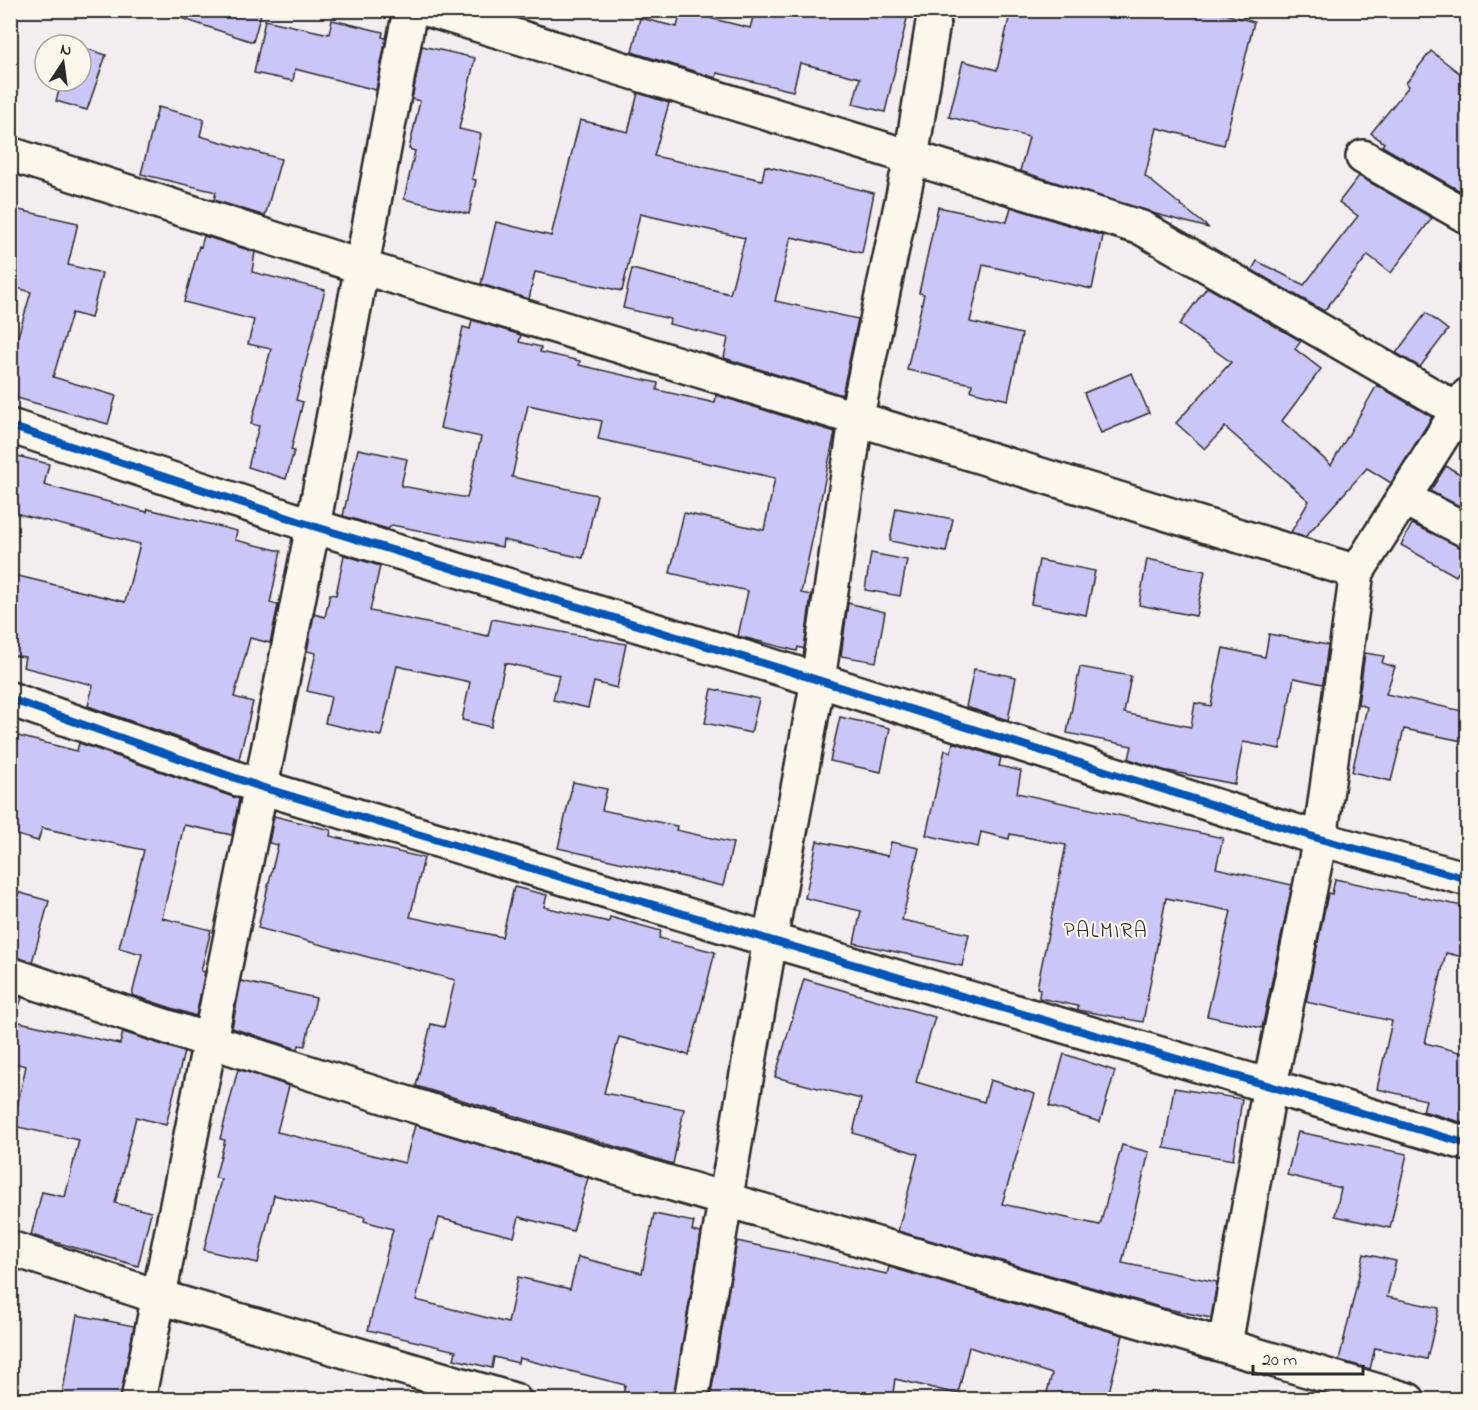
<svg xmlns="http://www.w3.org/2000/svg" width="1478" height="1410" font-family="'Indie Flower',sans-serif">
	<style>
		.building { fill: #ccc6f8; stroke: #2b2b2b; stroke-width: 1.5 }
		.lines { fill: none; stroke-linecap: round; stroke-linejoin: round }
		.street-casing { stroke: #2b2b2b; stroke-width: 38 }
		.street { stroke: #fbf7ec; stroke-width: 33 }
		.cycleway-casing { stroke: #fbf7ec; stroke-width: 11 }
		.cycleway { stroke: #0057b8; stroke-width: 8 }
		.labels { text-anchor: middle; stroke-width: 4.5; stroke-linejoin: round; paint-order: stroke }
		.neighbourhood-label { font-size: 21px; letter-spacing: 1.5px; fill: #2b2b2b; stroke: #fbf7ec }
	</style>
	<rect width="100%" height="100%" fill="#f2edee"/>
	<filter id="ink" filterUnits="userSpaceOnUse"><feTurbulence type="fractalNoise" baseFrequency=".0167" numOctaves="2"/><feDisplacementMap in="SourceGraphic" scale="12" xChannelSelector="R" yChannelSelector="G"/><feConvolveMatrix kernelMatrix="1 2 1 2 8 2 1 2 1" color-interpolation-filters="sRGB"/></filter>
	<g filter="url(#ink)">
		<g class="building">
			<path d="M176 10H262L253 42 175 16Z"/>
			<path d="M755 10H909L885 112 853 104 860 78 800 63 793 91 717 73 716 78 632 52 640 18 677 27 681 11 750 28Z"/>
			<path d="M1011 10H1113L1137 17 1139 10H1210L1254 22 1224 145 1157 128 1145 176 1209 228 1156 214 1020 171 1029 137 949 117 963 61 997 70Z"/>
			<path d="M265 20 329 34 332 20 383 32 382 37 386 38 376 90 295 69 293 81 254 73Z"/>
			<path d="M422 46 475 58 459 129 481 134 472 179 476 180 469 214 404 199 415 151 409 149 420 101 412 99Z"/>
			<path d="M81 47 106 55 87 110 56 101 62 81H81Z"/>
			<path d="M1431 51 1467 79V195L1382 146 1384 143 1371 133 1409 86 1406 83Z"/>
			<path d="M638 93 669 103 654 156 762 180 765 166 874 193 862 253 791 237 775 301 858 319 842 395 724 358 728 338 669 324 670 319 623 308 632 269 730 294 745 238 640 214 622 291 535 272 529 299 481 284 496 222 551 236 580 120 628 132Z"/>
			<path d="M158 107 204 119 200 136 281 159 265 216 214 200 216 192 141 174Z"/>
			<path d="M1359 176 1432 218 1391 273 1368 255 1324 311 1252 270 1257 261 1304 285 1358 216 1339 202Z"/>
			<path d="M938 207 1007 222 1011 207 1103 236 1092 289 983 265 970 322 1022 334 1008 400 971 391 972 384 907 370 924 294 919 293Z"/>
			<path d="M10 208 78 223 68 265 102 273 91 318 72 313 53 377 116 396 108 424 10 396V364L31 292 10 286Z"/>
			<path d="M204 236 255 252 252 272 325 290 296 400 303 402 291 450 294 451 286 479 248 467 259 426 251 424 271 349 248 344 254 320 184 302 199 246 201 247Z"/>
			<path d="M1207 287 1301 341 1295 349 1321 369 1282 421 1331 465 1377 385 1432 417 1391 483 1367 468 1305 537 1291 532 1309 501 1225 427 1205 449 1176 423 1231 362 1179 325Z"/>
			<path d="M1426 313 1448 330 1420 367 1396 353Z"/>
			<path d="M472 320 521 335 519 342 541 347 540 352 580 361 579 365 658 383 657 390 715 403 716 395 835 432 801 593 811 595 804 649 798 647 797 651 738 636 748 591 670 573 684 513 764 530 775 478 598 439 602 421 528 405 512 477 597 495 583 558 503 540 502 547 392 525 388 529 343 516 358 449 407 459 401 486 467 498 481 437 440 428 463 327 470 329Z"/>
			<path d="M1132 373 1149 413 1101 433 1084 393Z"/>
			<path d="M10 454 49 464 44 485 147 512 148 509 237 531 235 540 281 551 270 603 278 605 270 643 250 638 234 697 253 702 239 759 88 706 93 685 23 667 25 657 10 655V574L125 602 140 544 10 512Z"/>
			<path d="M1446 466 1467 478V510L1430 491Z"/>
			<path d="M896 508 953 519 946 552 890 541Z"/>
			<path d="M1412 524 1467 549V557L1456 576 1401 545Z"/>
			<path d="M871 553 907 560 900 596 865 590Z"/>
			<path d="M344 555 380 566 370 611 488 636 492 619 626 644 617 688 594 682 588 708 553 700 559 675 505 663 491 727 462 720 470 682 397 666 381 736 325 723 331 697 307 691 316 653 307 651 314 614 325 617 330 594 336 595Z"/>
			<path d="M1147 559 1205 571 1196 616 1139 605Z"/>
			<path d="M1039 560 1095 571 1086 615 1031 604Z"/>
			<path d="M848 603 885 612 876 662 841 656Z"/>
			<path d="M1269 634 1328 645 1323 684 1294 678 1280 749 1243 742 1235 784 1163 770 1129 759 1132 746 1067 733 1080 667 1131 676 1124 713 1191 727 1195 703 1211 706 1223 648 1265 657Z"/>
			<path d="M1365 653 1384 656 1382 663 1395 667 1386 694 1467 712V742L1404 729 1391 781 1352 772 1367 707 1358 704Z"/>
			<path d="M974 669 1016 677 1008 720 966 707Z"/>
			<path d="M712 689 759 699 751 733 705 723Z"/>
			<path d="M840 717 890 728 881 772 830 761Z"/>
			<path d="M10 734 77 751 79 743 239 799 232 835 184 825 162 918 211 930 201 971 205 972 196 1016 132 995 142 954 119 948 144 850 42 828 38 841 10 833Z"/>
			<path d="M953 742 1001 758 999 766 1021 771 1017 793 1223 838 1216 868 1292 885 1262 1028 1207 1016 1231 911 1166 898 1143 1022 1078 1010V1006L1039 998 1040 989 1037 988 1066 845 1010 834 1009 839 981 832 978 847 926 835 945 750 951 752Z"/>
			<path d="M573 782 607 789 602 810 677 826 676 830 733 843 723 886 558 848Z"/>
			<path d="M274 816 331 830 330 836 424 858 410 917 502 937 514 887 547 895 544 907 609 922 610 917 661 931 659 938 715 952 689 1055 619 1037 604 1093 684 1109 673 1164 416 1086 431 1024 444 1027 455 980 258 928 278 845 269 843Z"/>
			<path d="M817 841 888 856 891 842 919 848 902 920 969 934 962 966 854 943 861 911 805 898Z"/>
			<path d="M1335 879 1467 907V958L1446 953 1425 1043 1467 1054V1124L1423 1111 1426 1100 1377 1089 1392 1021 1306 1002 1328 893 1332 894Z"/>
			<path d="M10 890 49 901 32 962 10 956Z"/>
			<path d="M804 979 935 1017 916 1082 984 1102 990 1080 1035 1094 1002 1204 1100 1225 1122 1145 1149 1152 1122 1263 1217 1282 1211 1318 1163 1308 898 1231 918 1154 853 1133 861 1099 775 1077Z"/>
			<path d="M241 981 316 998 305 1046 299 1045 298 1049 232 1028Z"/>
			<path d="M10 994 22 998 19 1006 10 1005Z"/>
			<path d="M10 1020 120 1044 123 1032 184 1052 166 1125 136 1117 115 1203 151 1212 138 1266 31 1235 42 1192 65 1197 79 1140 13 1126 26 1066 10 1062Z"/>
			<path d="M1064 1054 1115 1071 1100 1122 1049 1106Z"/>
			<path d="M238 1069 289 1086 277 1132 405 1163 415 1125 588 1178 573 1231 519 1217 514 1237 439 1218 433 1240 431 1239 416 1300 508 1323 518 1277 570 1289 578 1257 642 1273 654 1214 694 1222 692 1231 701 1233 673 1400H622L625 1385 519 1358 518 1363 494 1357 492 1368 454 1359 456 1351 368 1330 393 1229 364 1221 365 1217 274 1195 258 1263 204 1250 221 1179 215 1178 225 1140 220 1139Z"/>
			<path d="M1174 1088 1242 1099 1233 1160 1164 1148Z"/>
			<path d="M1298 1132 1407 1154 1390 1228 1335 1216 1341 1188 1287 1175Z"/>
			<path d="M737 1241 887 1274 889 1267 1123 1335 1107 1400H1045L1052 1374 969 1347 958 1394 895 1379 892 1400H710Z"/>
			<path d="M1364 1254 1396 1261 1387 1297 1439 1308 1427 1359 1375 1348 1370 1369 1339 1360Z"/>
			<path d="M77 1315 134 1326 120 1400H61Z"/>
		</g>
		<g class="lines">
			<g class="street-casing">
				<g id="street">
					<path d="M430 10 1142 228 1468 416"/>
					<path d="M10 154 362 267 1357 572"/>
					<path d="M1363 157 1468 217"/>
					<path d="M10 426 313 526 818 680 1320 839 1468 879"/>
					<path d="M1403 498 1468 531"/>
					<path d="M10 699 261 787 770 940 1468 1144"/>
					<path d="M10 974C471 1133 941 1260 1408 1400"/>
					<path d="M10 1248 159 1297 514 1400"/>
					<path d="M1225 1345 1270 1085 1320 839 1357 572 1468 395"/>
					<path d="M138 1400 313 526 410 10"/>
					<path d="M691 1400 770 940 818 680 856 420 911 158 935 10"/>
				</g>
			</g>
			<use href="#street" class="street"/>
			<g class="cycleway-casing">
				<g id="cycleway">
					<path d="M10 426 313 526 818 680 1320 839 1468 879"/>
					<path d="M10 699 261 787 770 940 1468 1144"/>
				</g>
			</g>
			<use href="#cycleway" class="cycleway"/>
		</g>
	</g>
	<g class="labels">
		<g class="neighbourhood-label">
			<text x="1106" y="937">PALMIRA</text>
		</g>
	</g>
	<rect width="1478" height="1410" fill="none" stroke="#fbf7ec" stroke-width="36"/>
	<rect x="18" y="18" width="1442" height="1374" fill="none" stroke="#2b2b2b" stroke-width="2" filter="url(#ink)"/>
	<g transform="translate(63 63) rotate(13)"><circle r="28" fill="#fbf7ec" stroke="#a8a59f" stroke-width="1.5"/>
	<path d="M0-4.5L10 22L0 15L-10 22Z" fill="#2b2b2b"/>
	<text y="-9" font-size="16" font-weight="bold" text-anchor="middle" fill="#2b2b2b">N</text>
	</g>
	<path d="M1253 1365v9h110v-9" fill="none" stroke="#2b2b2b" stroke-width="3"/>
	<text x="1262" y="1365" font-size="18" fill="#2b2b2b" stroke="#fbf7ec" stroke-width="4.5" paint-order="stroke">20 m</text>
</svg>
